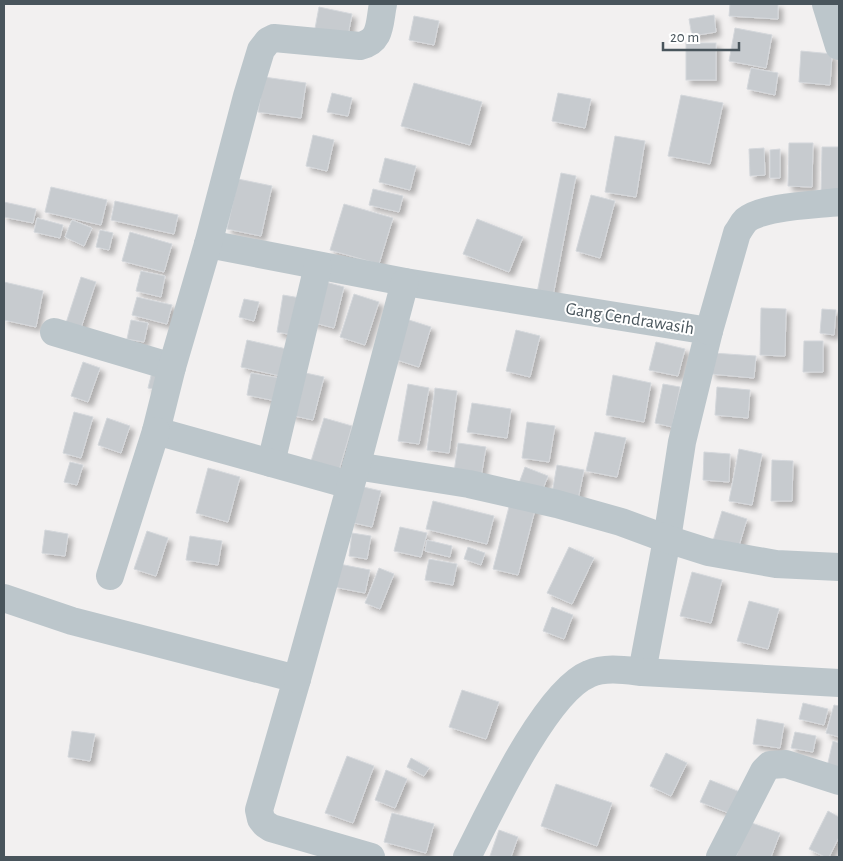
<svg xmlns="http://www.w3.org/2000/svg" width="843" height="861" font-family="'Alegreya Sans',sans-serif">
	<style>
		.building { fill: #c7cbcf; stroke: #d4d7db; filter: url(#shadow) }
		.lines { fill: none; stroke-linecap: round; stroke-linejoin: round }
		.minor { stroke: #bcc6cb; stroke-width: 28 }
		.labels { text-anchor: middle; stroke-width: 4; stroke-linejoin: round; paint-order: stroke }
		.street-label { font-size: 18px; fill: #49555c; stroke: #fff }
	</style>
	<defs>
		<filter id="shadow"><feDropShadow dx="4.5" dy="4.5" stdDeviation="2.5" flood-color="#0004"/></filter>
	</defs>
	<rect width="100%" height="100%" fill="#f2f0f0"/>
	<g class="building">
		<path d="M730 4H778V19L729 16Z"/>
		<path d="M319 7 352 14 347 41 314 34Z"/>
		<path d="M714 15 716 32 692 36 689 19Z"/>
		<path d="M414 16 439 21 434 45 409 40Z"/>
		<path d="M735 28 772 35 766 68 729 61Z"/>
		<rect x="686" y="43" width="30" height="37"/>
		<path d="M801 51 832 54 830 85 799 82Z"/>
		<path d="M751 68 778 73 775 95 747 89Z"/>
		<path d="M264 77 306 83 301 118 258 112Z"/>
		<path d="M414 83 482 102 470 145 401 126Z"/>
		<path d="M332 93 352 98 348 116 327 112Z"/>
		<path d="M558 93 591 99 585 128 552 121Z"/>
		<path d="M681 95 723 103 710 164 668 156Z"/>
		<path d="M313 135 334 140 327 171 306 166Z"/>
		<path d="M615 136 645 141 636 197 605 192Z"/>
		<path d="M789 143H813L812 187 788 186Z"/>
		<path d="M822 147H839V194H821Z"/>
		<path d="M764 148 765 175 750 176 749 149Z"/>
		<path d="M780 149V178H770V150Z"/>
		<path d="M385 158 416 166 410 190 379 182Z"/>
		<path d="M561 173 576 176 552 301 536 298Z"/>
		<path d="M238 179 272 186 261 236 227 229Z"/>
		<path d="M51 187 107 200 101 225 45 212Z"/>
		<path d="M373 189 403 196 399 212 369 205Z"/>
		<path d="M591 195 615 201 600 258 576 251Z"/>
		<path d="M115 201 178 215 174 234 111 220Z"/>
		<path d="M4 202 36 209 33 223 4 217Z"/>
		<path d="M344 204 393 218 379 264 330 250Z"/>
		<path d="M37 218 63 225 60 238 34 232Z"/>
		<path d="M477 219 523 237 509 272 463 254Z"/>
		<path d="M72 220 92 228 84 246 65 237Z"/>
		<path d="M100 230 113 233 109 250 96 247Z"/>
		<path d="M130 232 172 244 164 272 122 261Z"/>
		<path d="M141 271 165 276 161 297 136 291Z"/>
		<path d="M81 277 96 282 81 328 66 323Z"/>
		<path d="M322 281 344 287 334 328 311 322Z"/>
		<path d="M4 282 43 291 36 327 4 320Z"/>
		<path d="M354 294 379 302 365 345 340 337Z"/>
		<path d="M283 295 306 299 299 336 277 332Z"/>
		<path d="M137 297 172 305 167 324 132 315Z"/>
		<path d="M244 299 259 302 254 321 239 317Z"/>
		<path d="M761 308 786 309 785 356 760 355Z"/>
		<path d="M822 309 836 310 834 335 820 333Z"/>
		<path d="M406 319 431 327 419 367 394 359Z"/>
		<path d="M131 320 148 323 144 342 127 339Z"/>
		<path d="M516 330 540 336 530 377 506 371Z"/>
		<path d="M247 340 291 350 285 377 241 367Z"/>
		<path d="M804 341H823V372H803Z"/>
		<path d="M656 342 685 349 678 376 649 370Z"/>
		<path d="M713 353 756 356 754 378 711 374Z"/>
		<path d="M83 362 100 368 88 402 71 396Z"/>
		<path d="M153 368 162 391 148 388Z"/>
		<path d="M301 372 324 377 313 420 290 415Z"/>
		<path d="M251 373 280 378 276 401 247 395Z"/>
		<path d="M613 375 651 383 644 422 606 415Z"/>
		<path d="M408 384 429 388 419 444 398 441Z"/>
		<path d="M663 384 680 387 672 427 655 423Z"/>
		<path d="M717 387 750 390 748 418 715 415Z"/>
		<path d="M435 388 457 391 449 453 427 450Z"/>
		<path d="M472 403 511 409 507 438 467 432Z"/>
		<path d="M74 412 93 417 81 458 63 453Z"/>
		<path d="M107 418 130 426 121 453 98 445Z"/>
		<path d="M324 418 352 426 337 477 309 468Z"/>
		<path d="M527 422 555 426 549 462 522 458Z"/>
		<path d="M595 432 626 438 617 477 586 471Z"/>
		<path d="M458 443 486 447 480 483 453 480Z"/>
		<path d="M739 449 762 454 752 505 729 501Z"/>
		<path d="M704 452 730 454 729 482 703 480Z"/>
		<path d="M772 460 793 461 792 501H771Z"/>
		<path d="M70 462 83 465 77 485 64 482Z"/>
		<path d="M557 465 584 470 577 504 551 499Z"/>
		<path d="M525 467 548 476 541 494 518 486Z"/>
		<path d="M208 468 240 477 228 522 196 513Z"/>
		<path d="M359 486 381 491 372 527 350 522Z"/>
		<path d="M511 499 536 506 518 575 493 569Z"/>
		<path d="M433 501 494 516 487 544 426 529Z"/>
		<path d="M722 511 747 519 738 549 713 541Z"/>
		<path d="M400 527 427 533 421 557 394 551Z"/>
		<path d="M45 530 68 534 65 556 42 553Z"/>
		<path d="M147 531 168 538 156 576 134 569Z"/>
		<path d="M352 533 371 536 367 559 349 556Z"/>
		<path d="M190 536 222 541 218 565 186 560Z"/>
		<path d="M427 540 452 546 450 557 425 551Z"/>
		<path d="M468 547 485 553 481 565 464 559Z"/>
		<path d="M569 547 594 558 572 604 547 593Z"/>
		<path d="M429 559 457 564 453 585 425 580Z"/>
		<path d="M339 564 370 570 365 593 334 587Z"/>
		<path d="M379 568 394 574 380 609 365 603Z"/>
		<path d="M692 572 722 580 711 623 680 616Z"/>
		<path d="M749 601 779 609 768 649 737 641Z"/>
		<path d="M552 607 573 615 564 639 543 631Z"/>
		<path d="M462 690 499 702 486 739 449 727Z"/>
		<path d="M803 703 828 709 824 725 799 719Z"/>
		<path d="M834 705 839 706V737L826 733Z"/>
		<path d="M757 719 784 724 780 748 753 744Z"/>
		<path d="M72 731 95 734 90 761 68 757Z"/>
		<path d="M795 732 816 736 813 752 791 748Z"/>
		<path d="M833 741 839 743V770L827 767Z"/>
		<path d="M666 753 687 763 671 796 650 786Z"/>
		<path d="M347 756 374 766 353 823 325 813Z"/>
		<path d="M411 758 429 768 424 776 407 767Z"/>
		<path d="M386 770 407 779 395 808 375 800Z"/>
		<path d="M710 780 740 792 731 814 700 802Z"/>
		<path d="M556 784 612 803 597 846 541 826Z"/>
		<path d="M828 811 839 817V837L829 857H825L809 849Z"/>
		<path d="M392 813 434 824 426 853 384 842Z"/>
		<path d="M749 822 780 833 771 857H736Z"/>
		<path d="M499 830 518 837 511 857 490 856Z"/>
	</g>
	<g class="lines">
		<g class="minor">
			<path d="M826 4 839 46"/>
			<path d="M208 244 405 282 709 331 682 442 667 539 642 672"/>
			<path d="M709 331 737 233C740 229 742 224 746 220 763 206 816 205 839 202"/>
			<path d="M54 332 172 367"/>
			<path d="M271 463 318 266"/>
			<path d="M356 466 469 484 557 504 621 522 667 539 708 552 776 564 839 567"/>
			<path d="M350 485 156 431 172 367 208 244 247 96 261 50 268 41 274 38 360 46C382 41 379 23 383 4"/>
			<path d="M110 576 156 431"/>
			<path d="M4 598 72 621 297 679 259 810 261 819 265 824 271 828 371 857"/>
			<path d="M297 679 360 452 405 282"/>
			<path d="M467 857C489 814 545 692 589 674 605 667 624 670 642 672L839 683"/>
			<path d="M720 857 764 771 770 765 786 764 839 781"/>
		</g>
	</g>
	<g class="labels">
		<g class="street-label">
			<text transform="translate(630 318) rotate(9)" y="6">Gang Cendrawasih</text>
		</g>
	</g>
	<rect width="843" height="861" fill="none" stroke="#49555c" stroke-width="10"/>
	<path d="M663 42v8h76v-8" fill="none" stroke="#49555c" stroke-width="2.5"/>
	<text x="670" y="42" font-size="15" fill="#49555c" stroke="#ffffff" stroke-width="4" paint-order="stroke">20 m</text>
</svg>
